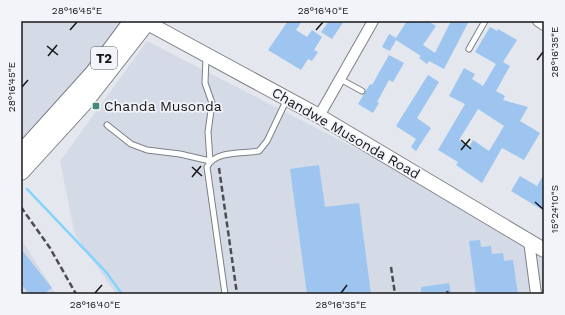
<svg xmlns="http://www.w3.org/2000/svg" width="565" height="315" font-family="'Work Sans',sans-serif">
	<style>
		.built { fill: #d5dae7 }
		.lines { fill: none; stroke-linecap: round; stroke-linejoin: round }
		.stream { stroke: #82d3fe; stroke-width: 2.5 }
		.building { fill: #9dc5f0; fill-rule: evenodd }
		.lane-casing { stroke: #7e8086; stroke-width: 7 }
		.street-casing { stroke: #7e8086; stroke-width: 12 }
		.secondary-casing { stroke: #7e8086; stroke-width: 16 }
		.primary-casing { stroke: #7e8086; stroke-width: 18 }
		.lane { stroke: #fff; stroke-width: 5 }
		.street { stroke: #fff; stroke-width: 10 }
		.secondary { stroke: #fff; stroke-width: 14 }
		.primary { stroke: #fff; stroke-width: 16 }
		.rail { stroke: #4c4d50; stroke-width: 2.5; stroke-dasharray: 6 3; stroke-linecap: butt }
		.ticks { fill: none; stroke: #161719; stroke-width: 1.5 }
		.poi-dot { fill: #46897b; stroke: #f2f4fa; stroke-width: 1.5 }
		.labels { text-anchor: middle; stroke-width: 3.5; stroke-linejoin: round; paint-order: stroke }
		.shield { fill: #f2f4fa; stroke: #58595c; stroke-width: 1 }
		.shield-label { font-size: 13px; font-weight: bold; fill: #161719 }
		.poi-label { font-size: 14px; fill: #161719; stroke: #f2f4fa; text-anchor: start }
		.street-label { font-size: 14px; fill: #161719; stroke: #f2f4fa }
		.neatline { fill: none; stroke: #161719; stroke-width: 1.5 }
		.ticks-label { font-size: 10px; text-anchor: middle; fill: #161719 }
	</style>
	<rect width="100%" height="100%" fill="#e4e7ed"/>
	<g class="built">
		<path d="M21 21H125L21 149Z"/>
		<path d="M147 41 544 245V294H116L75 235 60 161Z"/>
		<path d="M21 239 56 294H21Z"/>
	</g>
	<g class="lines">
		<path class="stream" d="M27 189 106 272 122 294"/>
	</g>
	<g class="building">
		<path d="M288 21H302L296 30 307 37 312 30 322 37 314 50 318 52 312 61 308 59 301 70 268 50Z"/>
		<path d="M329 21H344L332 39 321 32Z"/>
		<path d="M407 21H428L436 26 423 45 435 53 451 21H469L444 69 429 61 427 64 419 58 421 56 396 40 390 51 382 47 389 34 396 38Z"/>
		<path d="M490 27 497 31 498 29 517 40 503 62 510 66 496 91 505 96 503 100 528 107 520 121 540 133 524 160 502 148 482 183 456 165 458 162 438 150 465 104 449 96 464 68 475 74 472 79 483 86 496 64 475 52ZM478 109 504 126 489 151 473 140 469 147 459 140Z"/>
		<path d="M389 55 404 63 393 82 389 80 377 102 379 103 373 113 358 104 370 84 372 85Z"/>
		<path d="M428 75 439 82 417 118 431 128 416 151 411 147 416 139 396 126Z"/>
		<path d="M319 165 325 207 359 203 371 294H307L290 169Z"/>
		<path d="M544 174V211L511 191 520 176 537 186Z"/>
		<path d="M480 240 481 247 491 246 492 254 503 253 504 261 513 260 518 294H476L469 241Z"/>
		<path d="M21 249 52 288 44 294H29L21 284Z"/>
		<path d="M449 283 451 294H421V287Z"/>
	</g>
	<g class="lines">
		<g class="lane-casing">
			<g id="lane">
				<path d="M469 49 485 21"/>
				<path d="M340 79 362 91"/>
				<path d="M107 125 131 144 147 150 180 154 210 161 208 132 212 103 205 83 206 57"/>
				<path d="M225 294 207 167C215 150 242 154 259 151L267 141 287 99"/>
			</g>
		</g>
		<g class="street-casing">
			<g id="street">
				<path d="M538 21 544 25"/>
				<path d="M319 116 373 21"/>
				<path d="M529 241 536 294"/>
			</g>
		</g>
		<g class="secondary-casing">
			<path id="secondary" d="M144 21 319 116 544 250"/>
		</g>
		<g class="primary-casing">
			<g id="primary">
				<path d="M21 153 94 72 132 21"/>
				<path d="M21 172 84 103 148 21"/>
			</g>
		</g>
		<use href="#lane" class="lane"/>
		<use href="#street" class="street"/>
		<use href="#secondary" class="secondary"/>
		<use href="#primary" class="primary"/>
		<g class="rail">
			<path d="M219 168 237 294"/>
			<path d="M21 207 50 248 76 294"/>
			<path d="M391 267 395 294"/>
			<path d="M447 291 448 294"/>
		</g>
	</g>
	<path class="ticks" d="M70 30 77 22M316 30 323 22M47 46 58 55M48 56 57 45M537 60 543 52M22 87 28 80M461 140 471 149M461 150 470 139M192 167 202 176M192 177 201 166M535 202 543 209M95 293 102 285M341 293 347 285"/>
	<rect class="poi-dot" x="92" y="102" width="8" height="8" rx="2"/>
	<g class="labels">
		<rect class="shield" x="91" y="47" width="26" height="22" rx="3"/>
		<g class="shield-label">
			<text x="104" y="63">T2</text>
		</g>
		<g class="poi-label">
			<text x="104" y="111">Chanda Musonda</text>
		</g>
		<g class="street-label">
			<text transform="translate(346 133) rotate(30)" y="5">Chandwe Musonda Road</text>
		</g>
	</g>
	<rect width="565" height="315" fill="none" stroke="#f2f4fa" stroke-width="44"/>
	<rect x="22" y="22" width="521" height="271" class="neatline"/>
	<g class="ticks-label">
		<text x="77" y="14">28°16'45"E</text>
		<text x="323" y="14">28°16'40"E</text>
		<text transform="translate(554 52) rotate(-90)" y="4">28°16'35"E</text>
		<text transform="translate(11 87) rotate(-90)" y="4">28°16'45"E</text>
		<text transform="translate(554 209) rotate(-90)" y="4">15°24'10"S</text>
		<text x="95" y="308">28°16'40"E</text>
		<text x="341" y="308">28°16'35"E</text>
	</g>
</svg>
